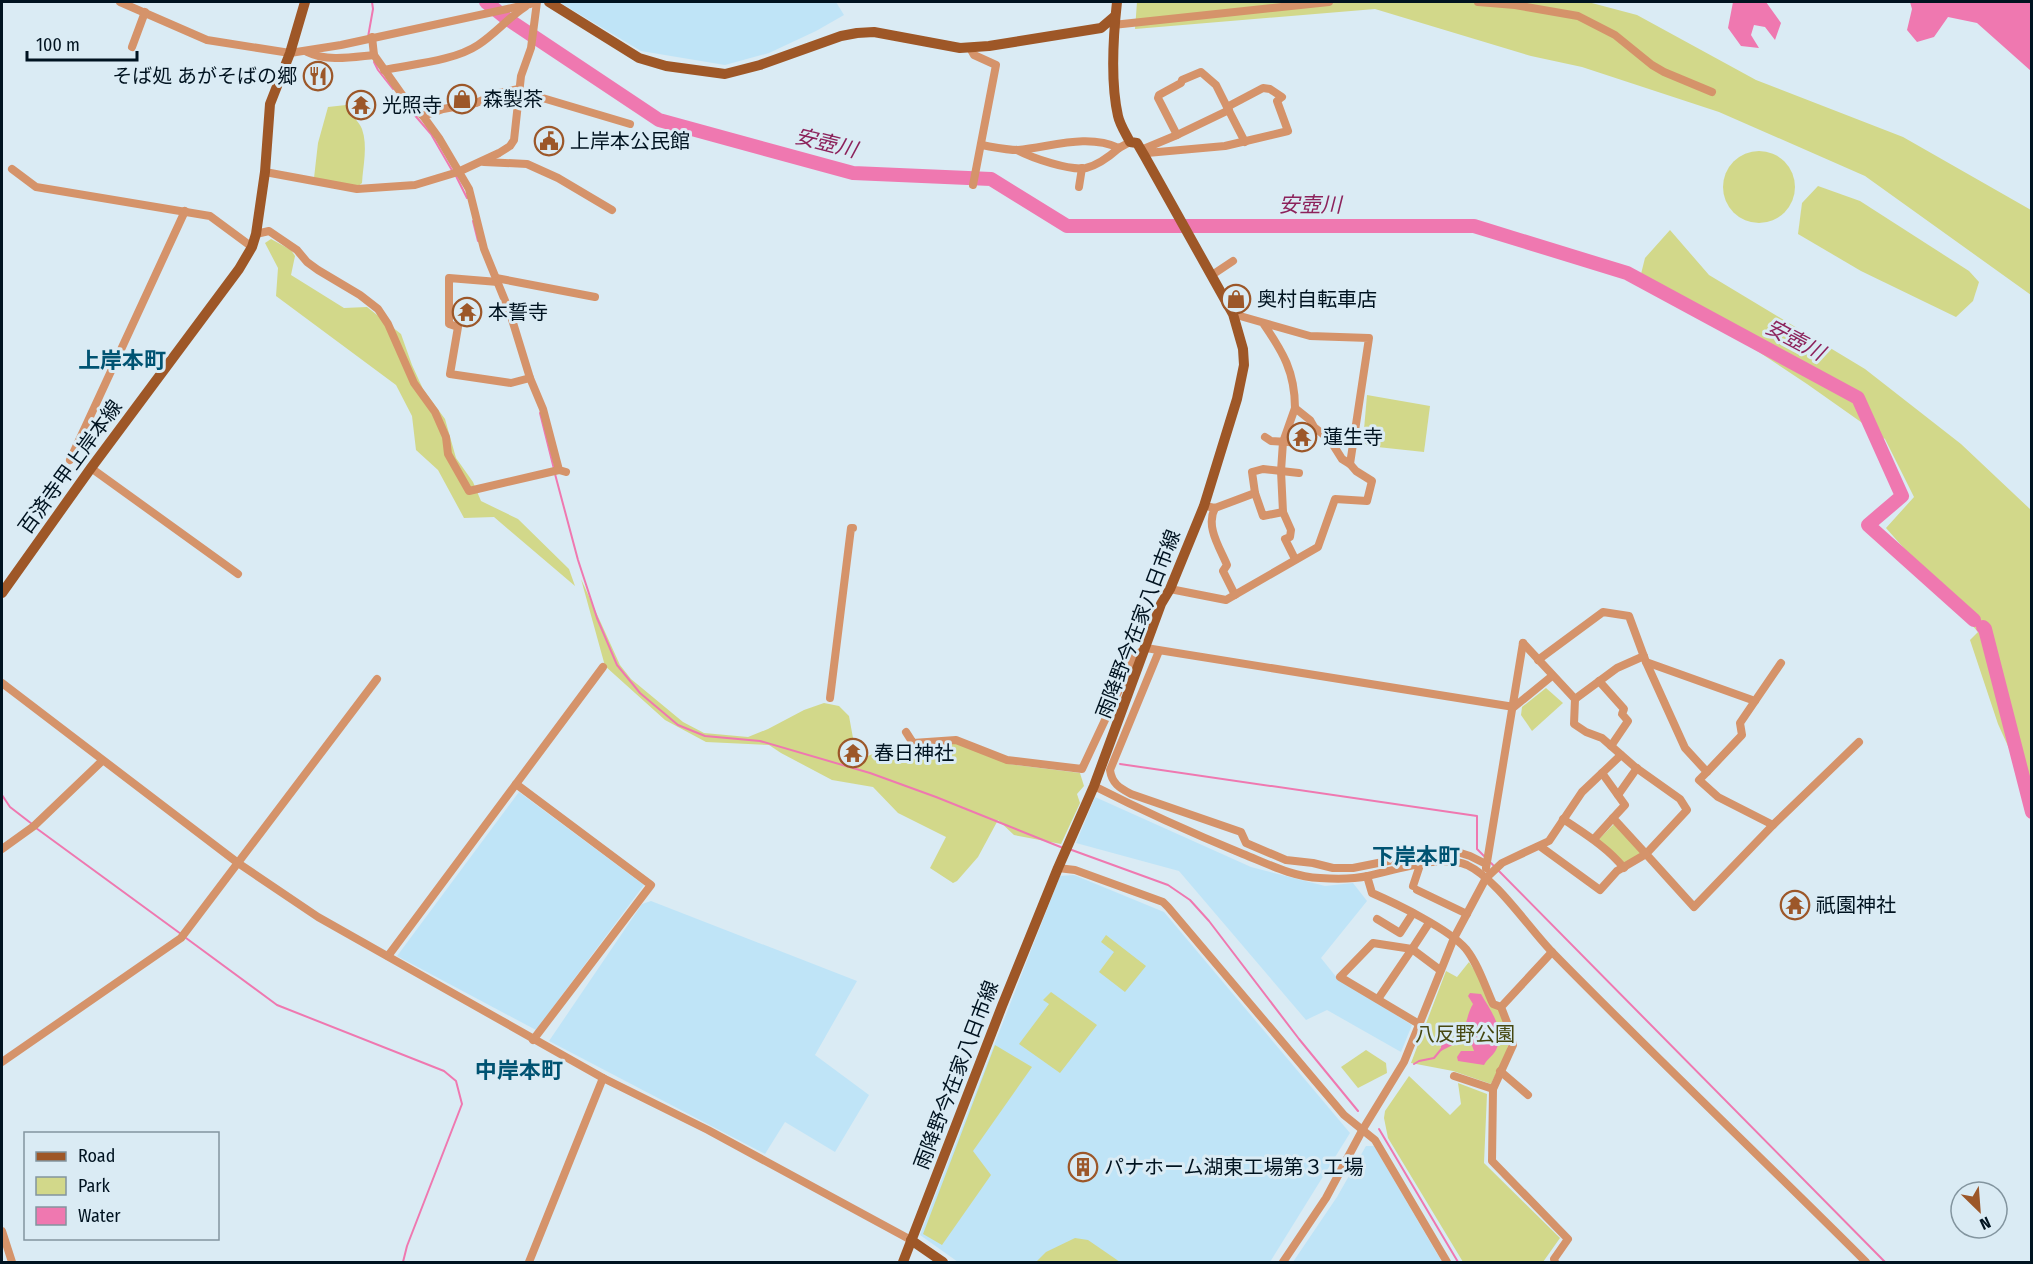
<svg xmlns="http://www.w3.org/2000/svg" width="2033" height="1264" font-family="'Fira Sans Condensed','Noto Sans JP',sans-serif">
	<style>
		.built { fill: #bfe4f7 }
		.green { fill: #d2d88a }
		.water { fill: #ef78b0 }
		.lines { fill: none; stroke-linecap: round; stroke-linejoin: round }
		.stream { stroke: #ef78b0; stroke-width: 2 }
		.river { stroke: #ef78b0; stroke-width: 14 }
		.minor { stroke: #d5936a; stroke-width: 8 }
		.major { stroke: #9e5727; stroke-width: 10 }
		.labels { text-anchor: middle; stroke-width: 6; stroke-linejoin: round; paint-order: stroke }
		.poi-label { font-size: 20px; fill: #001320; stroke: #daebf4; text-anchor: start }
		.street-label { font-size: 20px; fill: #001320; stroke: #daebf4 }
		.park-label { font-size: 20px; fill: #464811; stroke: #daebf4 }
		.water-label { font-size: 21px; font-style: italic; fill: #8c225b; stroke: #daebf4 }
		.quarter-label { font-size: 22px; font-weight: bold; fill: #005372; stroke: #daebf4 }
	</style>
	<rect width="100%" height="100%" fill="#daebf4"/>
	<g class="built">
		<path d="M559 2H836L844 15 816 31 769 53 725 65 641 51Z"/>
		<path d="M519 792 644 885 536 1030 397 956Z"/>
		<path d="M1095 797 1251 867 1325 886 1353 883 1367 901 1321 958 1337 978 1412 1025 1401 1052 1327 1010 1306 1020 1179 871 1076 843Z"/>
		<path d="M1074 875 1164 912 1350 1133 1270 1262H958L920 1235 1060 876Z"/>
		<path d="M651 901 857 981 815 1055 869 1095 835 1152 785 1122 765 1154 549 1041 642 904Z"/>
		<path d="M1366 1146H1374L1442 1262H1293L1337 1197Z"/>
	</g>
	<g class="green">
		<path d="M1137 2H1588L1637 15 1756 80 1903 137 2031 210V295L1865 176 1719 112 1582 67 1531 56 1375 9 1135 29Z"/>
		<path d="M346 105C350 115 359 121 362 129 368 146 363 166 362 183L357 187 314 178 318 143 328 107Z"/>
		<circle cx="1759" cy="187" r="36"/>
		<path d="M1818 186 1860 201 1969 271 1979 282 1973 301 1956 317 1861 271 1798 234 1802 203Z"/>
		<path d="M1670 230 1709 275 1865 369 1961 444 2031 510V797L1998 724 1970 640 1978 632 1886 528 1914 497 1885 439 1807 384 1641 274 1645 258Z"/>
		<path d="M271 239 291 250 295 256 291 275 344 308 367 307 401 334 412 365 423 389 445 419 456 458 473 482 481 501 518 519 569 569 575 586 494 517 464 518 438 470 416 450 412 416 396 385 276 296 278 268 265 243Z"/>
		<path d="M1367 395 1430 406 1424 452 1368 446 1363 441Z"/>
		<path d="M581 579 620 665 631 679 683 722 704 733 748 737 768 729 804 710 824 703 839 706 849 716 855 749 865 757 889 748 896 750 904 746 958 743 1009 764 1080 773 1084 786 1077 794 1080 803 1061 844 1014 835 998 820 978 857 957 881 953 883 930 868 946 837 898 813 873 787 832 780 781 753 769 745 706 742 665 720 605 666Z"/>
		<path d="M1546 688 1563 703 1532 731 1521 715 1522 707Z"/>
		<path d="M1614 824 1643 854 1624 865 1598 840Z"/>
		<path d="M1106 935 1146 966 1125 992 1099 972 1114 952 1101 942Z"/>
		<path d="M1469 962C1482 982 1515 1026 1507 1050 1503 1062 1496 1073 1491 1084L1453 1071 1411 1063 1446 971 1457 977Z"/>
		<path d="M1051 992 1097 1025 1060 1073 1019 1044 1049 1004 1043 1000Z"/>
		<path d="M995 1045 1032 1067 973 1151 991 1175 942 1245 923 1234Z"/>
		<path d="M1366 1050 1386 1063 1387 1073 1358 1088 1341 1067Z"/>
		<path d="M1409 1076 1450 1115 1461 1104 1458 1083 1487 1094 1484 1163 1560 1238 1543 1262H1463L1388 1138 1384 1118 1385 1111Z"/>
		<path d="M1075 1238 1088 1240 1120 1262 1037 1261 1046 1252Z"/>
	</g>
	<g class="water">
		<path d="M1733 2H1766L1781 23 1775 40 1765 27 1754 25 1751 35 1759 48 1741 46 1728 28Z"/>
		<path d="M1910 2H2031V71L1977 23 1948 17 1934 37 1917 42 1907 30 1912 9Z"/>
		<path d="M1470 993 1481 994C1490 1010 1506 1029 1496 1050 1493 1056 1487 1059 1484 1065L1458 1061 1457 1057 1461 1051H1474L1470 1040 1466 1038 1441 1051V1046C1446 1040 1449 1037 1457 1039 1467 1030 1466 1015 1473 1004L1468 996Z"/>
	</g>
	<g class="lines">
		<g class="stream">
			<path d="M368 37 373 9 372 2"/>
			<path d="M374 62 378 70 393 89"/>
			<path d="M412 112 431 134 453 172"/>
			<path d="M456 176 467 198"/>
			<path d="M473 221 478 241"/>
			<path d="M540 413 554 469"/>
			<path d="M555 474 578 560 597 618 617 665 640 693 678 725 705 736 760 741 870 773 936 797 1063 848"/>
			<path d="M1120 764 1477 816V849L1485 857"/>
			<path d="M2 795 10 807 32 824"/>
			<path d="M36 828 181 934"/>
			<path d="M1069 849 1168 885 1190 900 1209 921 1299 1039 1358 1111"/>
			<path d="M1491 863 1885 1262"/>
			<path d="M186 938 277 1005 444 1071 456 1081 462 1104 407 1246 403 1262"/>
			<path d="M1414 1064 1419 1061 1434 1058 1443 1047"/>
			<path d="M1379 1129 1458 1262"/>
		</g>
		<g class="river">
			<path d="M486 2 506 18 659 120 853 173 991 179 1067 226H1474L1627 273 1858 398 1902 496 1868 525 1974 620"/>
			<path d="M1983 627 1985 629 2032 812"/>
		</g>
		<g class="minor">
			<path d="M120 2 207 40 290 53 341 45 530 4"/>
			<path d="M1478 2 1515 5 1578 16 1615 35 1652 65 1664 72 1712 92"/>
			<path d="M1113 25 1329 2"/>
			<path d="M372 37 374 55 408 103 423 116 439 138 469 189 484 249 510 313 530 378 543 409 559 470 566 472"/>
			<path d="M132 47 145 12"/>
			<path d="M970 48 974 55 996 65 973 185"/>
			<path d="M307 52C327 62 353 57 374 55"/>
			<path d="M384 70C413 64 454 61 478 45 495 34 508 18 525 7"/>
			<path d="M519 91 630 124"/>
			<path d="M1227 107 1245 142"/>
			<path d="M423 116 443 109 476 103 499 93 519 89"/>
			<path d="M1177 135 1229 110"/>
			<path d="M981 145C993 147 1006 150 1018 150 1051 147 1087 133 1119 148L1130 142"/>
			<path d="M1017 150C1032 158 1070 171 1086 168 1098 165 1110 156 1119 148"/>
			<path d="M1141 150 1177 135 1158 98 1159 95 1181 83 1182 80 1201 72 1216 85 1227 107 1263 88 1270 89 1282 97 1277 101 1288 131 1225 146 1147 153 1144 155"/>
			<path d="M484 162 527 164 558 178 612 210"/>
			<path d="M12 169 36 187 210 216 252 247"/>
			<path d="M265 172 357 189 415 185 458 172 499 153 510 146 514 140 521 76 531 48 537 2"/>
			<path d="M1079 187 1082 168"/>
			<path d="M256 234 269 231 297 250 307 262 318 270 360 295 378 309 388 324 414 383 435 412 446 437 448 454 469 491 559 470"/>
			<path d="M1212 275 1233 261"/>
			<path d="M496 278 595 297"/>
			<path d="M498 282 449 278V324L458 327 450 374 511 383 530 378"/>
			<path d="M1233 314 1310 336 1369 338 1350 464 1342 459 1330 440 1314 427 1310 420 1295 408C1295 372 1283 352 1263 323"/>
			<path d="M1295 408 1283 442 1281 471 1283 512 1291 530 1290 537 1285 539 1295 559"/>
			<path d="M1265 437 1271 441 1304 443"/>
			<path d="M70 460 185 211"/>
			<path d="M91 468 238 574"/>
			<path d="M1210 507 1215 508 1255 493"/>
			<path d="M1215 508C1205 526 1220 548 1227 565L1223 571 1235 595"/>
			<path d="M1283 512 1263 516 1255 493 1252 472 1263 469 1299 473"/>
			<path d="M1170 589 1226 600 1318 547 1335 499 1367 501 1372 481 1356 471 1350 464"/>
			<path d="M1523 643 1575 699 1574 724 1586 732 1602 738 1635 767 1680 799 1687 810 1646 854 1694 907 1773 825 1859 742"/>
			<path d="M1159 651 1110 770C1112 784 1120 788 1131 794L1241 832 1246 843 1286 860 1313 863 1333 868H1353L1448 849 1470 856 1486 864"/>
			<path d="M1538 660 1603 612 1629 616 1646 662 1755 701 1781 663"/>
			<path d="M1646 662 1685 748 1707 772 1699 780 1718 797 1773 825"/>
			<path d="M1599 681 1624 709 1622 714 1628 721 1611 746"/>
			<path d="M2 683 238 863 318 917 603 1078 708 1130 911 1240"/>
			<path d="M830 698 851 528H853"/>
			<path d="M1575 699 1617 668 1644 656"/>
			<path d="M906 732 913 743 956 740 1007 760 1082 769 1135 656 1146 648 1514 707 1552 676"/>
			<path d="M1707 772 1742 735 1740 723 1755 701"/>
			<path d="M516 784 651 885 533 1040"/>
			<path d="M1094 786C1143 811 1192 833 1243 854 1268 864 1293 877 1320 878 1335 879 1354 879 1368 876 1396 870 1442 854 1467 865 1497 879 1530 930 1554 954 1657 1059 1763 1159 1866 1262"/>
			<path d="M1618 795 1637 768"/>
			<path d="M1563 819C1585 834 1607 847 1624 868"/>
			<path d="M1594 839 1613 818"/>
			<path d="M1541 847 1600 890 1617 871 1646 854 1613 818 1625 805 1602 773"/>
			<path d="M2 849 34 826 102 761"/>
			<path d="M1058 868 1075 870 1163 902 1168 907 1344 1115 1375 1140 1447 1262"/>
			<path d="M1486 868 1523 643"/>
			<path d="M1367 876 1372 893C1397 904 1449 929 1466 949 1478 964 1485 986 1493 1004L1501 1007"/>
			<path d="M1413 886 1420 865"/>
			<path d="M1417 890 1467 914"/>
			<path d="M1377 919 1400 933 1413 913"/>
			<path d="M1552 952 1501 1007 1508 1025 1513 1045 1493 1089 1492 1161 1568 1239 1554 1259 1555 1262"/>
			<path d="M388 956 603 667"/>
			<path d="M1378 999 1412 949 1440 970"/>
			<path d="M1419 1024 1340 977 1373 943 1412 949 1429 923"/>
			<path d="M2 1062 181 938 377 679"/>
			<path d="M1500 1071 1528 1095"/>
			<path d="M1454 1076 1493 1089"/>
			<path d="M2 1231 12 1262"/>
			<path d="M529 1262 603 1078"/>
			<path d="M1283 1262 1326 1198 1363 1129 1404 1062 1454 938 1486 878 1502 863 1549 841 1582 792 1621 755"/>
		</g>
		<g class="major">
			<path d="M549 2 639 58 666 66 725 74 760 65 841 36 857 33 874 32 960 48 989 46 1101 28 1115 16"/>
			<path d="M2 593 91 468 239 269 252 247 256 234 265 172 270 104 290 53 305 2"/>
			<path d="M911 1240 943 1262"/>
			<path d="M903 1262 1002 1006 1058 868 1094 786 1161 604 1170 589 1204 506 1237 399 1244 365 1243 349 1233 314 1144 155 1137 143 1130 142C1126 134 1120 125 1118 116 1110 80 1113 38 1117 2"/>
		</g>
	</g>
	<defs>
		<g id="restaurant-ring" transform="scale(1.5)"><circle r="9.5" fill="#daebf4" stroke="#9c5729" stroke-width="1.5"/><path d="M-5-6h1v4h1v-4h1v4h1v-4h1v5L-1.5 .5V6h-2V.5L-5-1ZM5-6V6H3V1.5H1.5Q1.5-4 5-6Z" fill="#9c5729"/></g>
		<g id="shop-ring" transform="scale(1.5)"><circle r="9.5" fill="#daebf4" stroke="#9c5729" stroke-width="1.5"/><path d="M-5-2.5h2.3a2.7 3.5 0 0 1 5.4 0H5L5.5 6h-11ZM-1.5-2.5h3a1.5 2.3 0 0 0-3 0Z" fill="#9c5729"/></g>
		<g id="temple-ring" transform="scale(1.5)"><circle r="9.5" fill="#daebf4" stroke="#9c5729" stroke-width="1.5"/><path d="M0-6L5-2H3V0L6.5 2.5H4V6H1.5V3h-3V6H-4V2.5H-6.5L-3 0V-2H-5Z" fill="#9c5729"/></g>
		<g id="civic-ring" transform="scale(1.5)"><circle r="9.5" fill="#daebf4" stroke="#9c5729" stroke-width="1.5"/><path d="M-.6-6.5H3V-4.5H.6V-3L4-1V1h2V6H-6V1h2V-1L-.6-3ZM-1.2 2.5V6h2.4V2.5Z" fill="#9c5729"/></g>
		<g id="building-ring" transform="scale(1.5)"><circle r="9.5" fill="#daebf4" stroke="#9c5729" stroke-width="1.5"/><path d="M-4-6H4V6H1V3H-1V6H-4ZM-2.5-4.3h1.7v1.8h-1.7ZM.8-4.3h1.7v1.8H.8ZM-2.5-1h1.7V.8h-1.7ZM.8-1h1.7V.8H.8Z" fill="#9c5729"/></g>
	</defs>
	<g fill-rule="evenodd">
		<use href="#restaurant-ring" x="318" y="76"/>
		<use href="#shop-ring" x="462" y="99"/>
		<use href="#temple-ring" x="361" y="105"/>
		<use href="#civic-ring" x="549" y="141"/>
		<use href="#shop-ring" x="1236" y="299"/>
		<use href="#temple-ring" x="467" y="312"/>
		<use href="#temple-ring" x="1302" y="437"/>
		<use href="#temple-ring" x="853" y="753"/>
		<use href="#temple-ring" x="1795" y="905"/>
		<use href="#building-ring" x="1083" y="1167"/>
	</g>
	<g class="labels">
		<g class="poi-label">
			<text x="297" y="83" text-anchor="end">そば処 あがそばの郷</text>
			<text x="483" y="106">森製茶</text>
			<text x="382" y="112">光照寺</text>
			<text x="570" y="148">上岸本公民館</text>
			<text x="1257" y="306">奥村自転車店</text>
			<text x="488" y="319">本誓寺</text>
			<text x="1323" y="444">蓮生寺</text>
			<text x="874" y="760">春日神社</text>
			<text x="1816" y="912">祇園神社</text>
			<text x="1104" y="1174">パナホーム湖東工場第３工場</text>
		</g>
		<g class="street-label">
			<text transform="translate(70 467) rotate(-54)" y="7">百済寺甲上岸本線</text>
			<text transform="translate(1138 624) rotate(-69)" y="7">雨降野今在家八日市線</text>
			<text transform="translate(956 1075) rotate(-69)" y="7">雨降野今在家八日市線</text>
		</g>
		<g class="park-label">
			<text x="1465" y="1041">八反野公園</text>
		</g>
		<g class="water-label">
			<text transform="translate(826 143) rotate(14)" y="7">安壺川</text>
			<text x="1310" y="212">安壺川</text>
			<text transform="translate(1795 340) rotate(28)" y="7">安壺川</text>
		</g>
		<g class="quarter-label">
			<text x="122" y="368">上岸本町</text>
			<text x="1416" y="864">下岸本町</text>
			<text x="519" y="1078">中岸本町</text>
		</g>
	</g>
	<rect width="2033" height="1264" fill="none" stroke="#001320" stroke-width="6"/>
	<rect x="24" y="1132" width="195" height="108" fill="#daebf4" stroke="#83959f" stroke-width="1.5"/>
	<rect x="36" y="1152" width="30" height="9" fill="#9e5727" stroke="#83959f" stroke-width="1.5"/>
	<text x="78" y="1162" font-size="18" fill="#001320">Road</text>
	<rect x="36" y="1177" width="30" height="18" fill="#d2d88a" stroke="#83959f" stroke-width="1.5"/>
	<text x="78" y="1192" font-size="18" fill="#001320">Park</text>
	<rect x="36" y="1207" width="30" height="18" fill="#ef78b0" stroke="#83959f" stroke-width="1.5"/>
	<text x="78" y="1222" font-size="18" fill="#001320">Water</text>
	<g transform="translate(1979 1210) rotate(155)"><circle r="28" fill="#daebf4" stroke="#83959f" stroke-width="1.5"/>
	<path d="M0-4.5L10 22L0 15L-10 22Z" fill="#9c5729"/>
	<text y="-9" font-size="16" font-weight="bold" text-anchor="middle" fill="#001320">N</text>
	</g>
	<path d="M27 51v9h110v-9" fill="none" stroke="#001320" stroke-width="3"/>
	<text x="36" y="51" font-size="18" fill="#001320" stroke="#daebf4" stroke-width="4.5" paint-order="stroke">100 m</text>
</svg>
